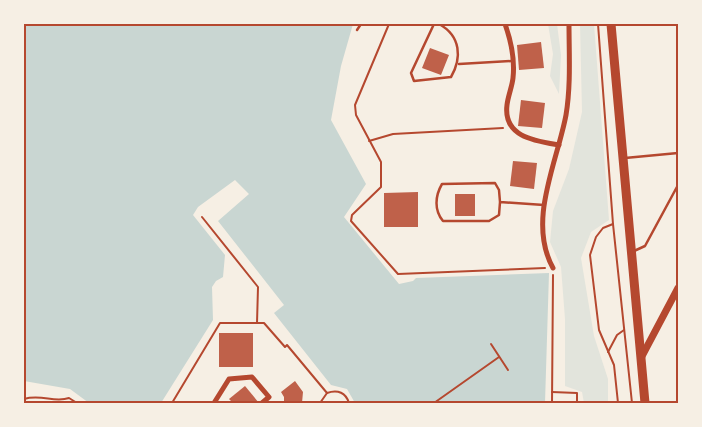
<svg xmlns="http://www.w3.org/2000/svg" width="702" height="427" font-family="'PT Sans Narrow',sans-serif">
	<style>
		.green { fill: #e2e4dc }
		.water { fill: #c9d6d2 }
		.building { fill: #bf614a }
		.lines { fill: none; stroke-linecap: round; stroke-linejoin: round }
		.path { stroke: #b5482f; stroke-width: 2 }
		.service { stroke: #b5482f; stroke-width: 2.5 }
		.minor { stroke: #b5482f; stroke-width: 5 }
		.tertiary { stroke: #b5482f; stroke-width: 7 }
		.primary { stroke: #b5482f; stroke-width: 9 }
		.neatline { fill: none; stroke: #b5482f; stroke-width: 2 }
	</style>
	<rect width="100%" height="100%" fill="#f6efe4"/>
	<g class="green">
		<path d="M548 24H557L561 55 559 94 550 76 553 54Z"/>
		<path d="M580 24H594L609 220 591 232 581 258 594 336 608 379V403H584L582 392 565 386V319L561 267 550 242 553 211 569 169 582 112Z"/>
	</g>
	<path class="water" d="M24 24H353L341 66 331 120 366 184 344 217 399 284 413 281 416 278 549 273 545 403H355L347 389 331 385 274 313 284 305 218 221 249 194 235 180 198 207 193 215 225 255 223 277 216 281 212 287 213 320 161 403H89L70 389 24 381Z"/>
	<g class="building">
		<path d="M541 42 544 68 519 70 517 45Z"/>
		<path d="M430 48 449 55 441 75 422 68Z"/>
		<path d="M521 100 545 103 542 128 518 126Z"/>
		<path d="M513 161 537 163 534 189 510 186Z"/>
		<path d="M418 192V227H384V193Z"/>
		<rect x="455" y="194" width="20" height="22"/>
		<rect x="219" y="333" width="34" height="34"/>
		<path d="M295 381 303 392 302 403H284V397L281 392Z"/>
		<path d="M245 386 259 403H233L229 399Z"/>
	</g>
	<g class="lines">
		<g class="path">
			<path d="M389 24 355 105 356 115 381 162V187L352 215 351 221 398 274 545 268"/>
			<path d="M598 24 613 224 632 403"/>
			<path d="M369 141 393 134 503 128"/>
			<path d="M202 217 258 287 257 323"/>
			<path d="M613 224 603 228 596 237 590 255 599 330 614 365 618 403"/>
			<path d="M491 344 508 370"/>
			<path d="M608 352 617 335 624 330"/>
			<path d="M552 392 577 393V403"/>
			<path d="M24 399C41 394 55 403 69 398L77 403"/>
			<path d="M172 403 220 323H264L285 347 287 345 327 393C338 389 346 393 349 403"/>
			<path d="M320 403 327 393"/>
			<path d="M434 403 499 357"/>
			<path d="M552 403 553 275"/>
		</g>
		<g class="service">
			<path d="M434 24 411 73 414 81 451 77C462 58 461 36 439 24"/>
			<path d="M357 30 361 24"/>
			<path d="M459 64 512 61"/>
			<path d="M625 158 678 153"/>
			<path d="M500 202 499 190 495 183 442 184C435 196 434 210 443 221H489L499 215 500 202 544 205"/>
			<path d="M634 251 645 246 678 185"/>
		</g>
		<g class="minor">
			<path d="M505 24C511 41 515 60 513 78 512 87 508 96 507 105 503 137 535 141 559 145"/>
			<path d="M553 268C527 221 557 163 566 115 571 85 569 54 569 24"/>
			<path d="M214 403 229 379 252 377 269 397 262 403"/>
		</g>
		<path class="tertiary" d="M641 358 678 288"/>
		<path class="primary" d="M611 24 645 403"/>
	</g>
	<rect width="702" height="427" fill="none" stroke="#f6efe4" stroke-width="50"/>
	<rect x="25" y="25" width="652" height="377" class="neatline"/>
</svg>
